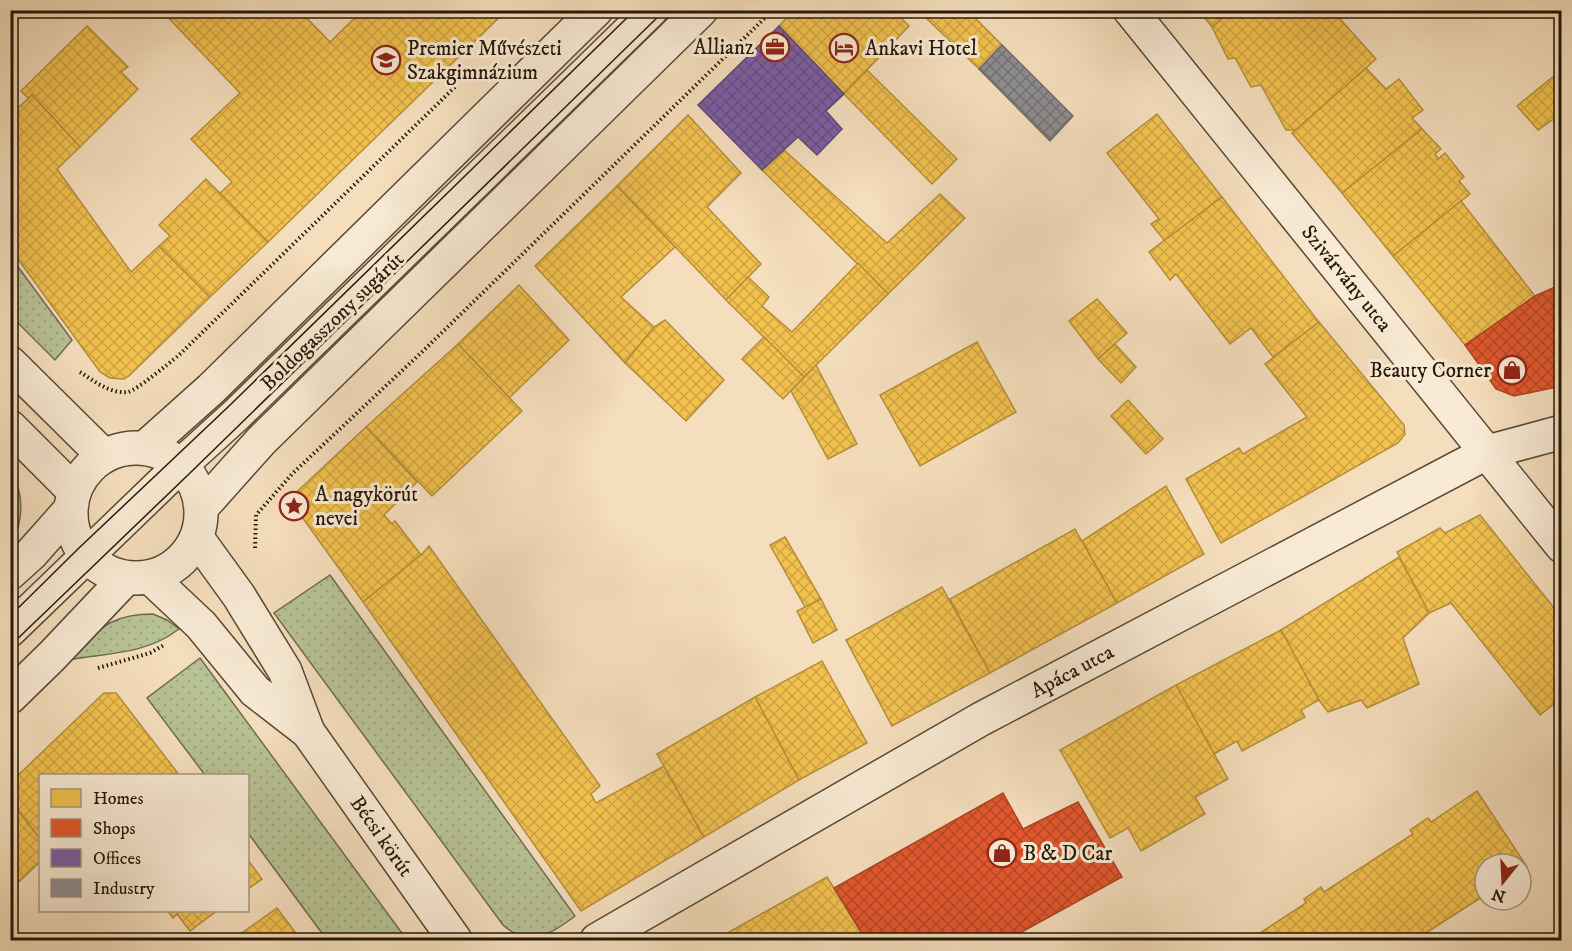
<svg xmlns="http://www.w3.org/2000/svg" width="1572" height="951" font-family="'IM FELL DW Pica',serif">
	<style>
		.grass { fill: url(#grass-dots); stroke: #6e6c4e; stroke-width: 1.5 }
		.homes { fill: url(#homes-cross-hatch); stroke: #b48e39; stroke-width: 1.5 }
		.shops { fill: url(#shops-cross-hatch); stroke: #a42; stroke-width: 1.5 }
		.offices { fill: url(#offices-cross-hatch); stroke: #614977; stroke-width: 1.5 }
		.industry { fill: url(#industry-cross-hatch); stroke: #6e6a68; stroke-width: 1.5 }
		.lines { fill: none; stroke-linecap: round; stroke-linejoin: round }
		.minor-casing { stroke: #584934; stroke-width: 36 }
		.path { stroke: #241707; stroke-width: 4; stroke-dasharray: 1.5 3; stroke-linecap: butt }
		.minor { stroke: #f8ead4; stroke-width: 33 }
		.tram { stroke: #241707; stroke-width: 1.5 }
		.labels { text-anchor: middle; stroke-width: 6; stroke-linejoin: round; paint-order: stroke }
		.poi-label { font-size: 21px; fill: #241707; stroke: #f8ead4; text-anchor: start }
		.street-label { font-size: 21px; fill: #241707; stroke: #f8ead4 }
	</style>
	<defs>
		<pattern id="grass-dots" width="8" height="8" patternUnits="userSpaceOnUse" patternTransform="scale(1.5)"><rect width="8" height="8" fill="#b7c295"/><path d="M2 2h.1M6 6h.1" fill="none" stroke="#9da67f" stroke-width="1.8" stroke-linecap="round"/></pattern>
		<pattern id="homes-cross-hatch" width="8" height="8" patternUnits="userSpaceOnUse" patternTransform="scale(1.5)"><rect width="8" height="8" fill="#f2c14e"/><path d="M0 0l8 8M0 8l8-8" fill="none" stroke="#cfa543"/></pattern>
		<pattern id="shops-cross-hatch" width="8" height="8" patternUnits="userSpaceOnUse" patternTransform="scale(1.5)"><rect width="8" height="8" fill="#e4572e"/><path d="M0 0l8 8M0 8l8-8" fill="none" stroke="#b94725"/></pattern>
		<pattern id="offices-cross-hatch" width="8" height="8" patternUnits="userSpaceOnUse" patternTransform="scale(1.5)"><rect width="8" height="8" fill="#7b5ea7"/><path d="M0 0l8 8M0 8l8-8" fill="none" stroke="#654d86"/></pattern>
		<pattern id="industry-cross-hatch" width="8" height="8" patternUnits="userSpaceOnUse" patternTransform="scale(1.5)"><rect width="8" height="8" fill="#8d8d92"/><path d="M0 0l8 8M0 8l8-8" fill="none" stroke="#737275"/></pattern>
	</defs>
	<rect width="100%" height="100%" fill="#f5debd"/>
	<filter id="stains"><feTurbulence type="fractalNoise" baseFrequency=".00333" numOctaves="4"/><feColorMatrix values="0 0 0 0 .2 0 0 0 0 .09 0 0 0 0 .02 0 0 0 .5 -.17"/></filter>
	<radialGradient id="worn" r=".72"><stop offset=".6" stop-color="#630" stop-opacity="0"/><stop offset="1" stop-color="#630" stop-opacity=".3"/></radialGradient>
	<g class="grass">
		<path d="M10 256 72 340 55 360 11 316Z"/>
		<path d="M10 470C26 495 23 521 11 547Z"/>
		<path d="M330 575 575 916C552 934 528 948 503 925L274 613Z"/>
		<path d="M153 614 167 620 179 629C148 653 112 653 74 659L71 656C100 629 110 614 153 614Z"/>
		<path d="M200 658 407 940H327L248 833V776L205 775 147 698Z"/>
	</g>
	<g class="homes">
		<path d="M161 10H299L330 42 363 10H507L268 242 220 193 232 182 191 139 240 93Z"/>
		<path d="M794 10H893L909 26 844 94 779 26Z"/>
		<path d="M932 10H967L1002 45 979 69 925 17Z"/>
		<path d="M1198 10H1232L1212 27Z"/>
		<path d="M1232 10H1332L1376 59 1297 130H1286L1261 85 1251 87 1235 58 1228 59 1212 27Z"/>
		<path d="M87 26 128 67 121 72 138 89 80 147 32 95 28 98 21 91Z"/>
		<path d="M1366 68 1386 89 1399 79 1423 110 1412 118 1422 129 1342 193 1292 133Z"/>
		<path d="M867 70 957 159 932 184 844 94Z"/>
		<path d="M1559 72 1562 75V113L1538 130 1517 106Z"/>
		<path d="M32 95 80 147 57 169 131 272 159 246 210 297 129 376 124 379 110 378 100 372 10 248V115Z"/>
		<path d="M1157 114 1222 197 1165 241 1151 224 1159 219 1107 153Z"/>
		<path d="M688 115 741 173 707 207 761 264 726 300 617 186Z"/>
		<path d="M1422 129 1441 149 1435 154 1438 159 1445 153 1464 177 1459 181 1470 194 1393 256 1342 193Z"/>
		<path d="M784 150 887 243 940 194 965 218 888 294 762 170Z"/>
		<path d="M206 179 268 242 210 297 159 246 170 236 159 225Z"/>
		<path d="M617 186 675 247 621 297 654 327 625 363 535 266Z"/>
		<path d="M1222 197 1319 322 1273 357 1251 328 1230 344 1176 274 1170 280 1149 252Z"/>
		<path d="M1461 201 1535 296 1465 345 1393 256Z"/>
		<path d="M858 263 888 294 804 377 726 300 748 277 769 297 762 306 792 332Z"/>
		<path d="M519 285 569 340 509 398 458 344Z"/>
		<path d="M1562 285V313L1555 287Z"/>
		<path d="M1097 299 1127 333 1098 359 1069 321Z"/>
		<path d="M665 320 724 380 686 421 625 363 654 327Z"/>
		<path d="M1319 322 1404 425 1405 434 1398 443 1221 543 1186 479 1239 448 1243 454 1307 417 1265 364Z"/>
		<path d="M764 337 804 377 783 399 742 359Z"/>
		<path d="M977 342 1016 412 920 466 880 395Z"/>
		<path d="M458 344 522 411 432 496 366 427Z"/>
		<path d="M1115 344 1136 367 1121 383 1098 359Z"/>
		<path d="M816 365 857 444 828 459 791 391Z"/>
		<path d="M1128 400 1163 439 1146 454 1111 416Z"/>
		<path d="M366 427 417 482 384 515 392 524 395 521 421 555 363 602 289 499Z"/>
		<path d="M1166 486 1204 554 1117 603 1082 541Z"/>
		<path d="M1480 515 1562 618V698L1540 715 1451 603 1429 613 1397 552 1440 528 1445 533Z"/>
		<path d="M1075 529 1117 603 990 673 950 599Z"/>
		<path d="M785 537 821 599 805 607 770 545Z"/>
		<path d="M429 546 600 786 591 794 596 803 664 766 704 837 581 911 363 602 421 555Z"/>
		<path d="M1399 557 1429 613 1403 638 1419 684 1367 708 1361 700 1328 712 1319 700 1281 630Z"/>
		<path d="M942 587 990 673 892 726 846 640Z"/>
		<path d="M821 599 837 630 813 643 797 611Z"/>
		<path d="M1281 630 1319 700 1301 710 1305 717 1242 751 1237 741 1214 754 1176 685Z"/>
		<path d="M822 661 867 743 799 780 755 697Z"/>
		<path d="M1176 685 1228 779 1195 797 1205 814 1141 851 1128 828 1110 838 1060 750Z"/>
		<path d="M104 693H116L180 776H40V839L10 800V783Z"/>
		<path d="M755 697 799 780 704 837 657 754Z"/>
		<path d="M1477 791 1527 867 1521 871V864H1485V895L1415 940H1265L1260 933 1306 903 1304 899 1321 887 1324 892 1413 834 1410 830 1428 818 1431 822Z"/>
		<path d="M10 800 40 839V862L10 890Z"/>
		<path d="M248 860 262 879 248 889Z"/>
		<path d="M827 877 866 940H715Z"/>
		<path d="M277 908 301 940H232Z"/>
		<path d="M167 910H218L190 931 177 914 173 918Z"/>
		<path d="M1260 933 1265 940H1249Z"/>
	</g>
	<g class="shops">
		<path d="M1555 287 1562 313V386L1514 396 1496 389 1465 345 1535 296Z"/>
		<path d="M1003 793 1023 829 1078 802 1122 877 1007 940H866L834 888Z"/>
	</g>
	<path class="offices" d="M779 26 844 94 826 111 842 129 817 155 798 137 762 170 698 105Z"/>
	<path class="industry" d="M1002 45 1073 116 1050 141 979 69Z"/>
	<g class="lines">
		<g class="minor-casing">
			<g id="minor">
				<path d="M1130 10 1562 546"/>
				<path d="M10 363 104 456"/>
				<path d="M10 427 74 491"/>
				<circle cx="136" cy="513" r="65"/>
				<path d="M145 448 211 389 596 10"/>
				<path d="M202 507 261 441 701 10"/>
				<path d="M197 538 239 596 285 671 308 732 455 940"/>
				<path d="M10 573 31 554 70 510"/>
				<path d="M150 577 201 625 255 691 308 732"/>
				<path d="M10 630 181 465 236 415 651 10"/>
				<path d="M10 697 52 656 126 578"/>
				<path d="M597 940 981 719 1488 452 1562 432"/>
			</g>
		</g>
		<g class="path">
			<path d="M80 372C94 381 110 394 128 392 137 390 169 363 178 356L456 86"/>
			<path d="M255 548 256 515 293 473 423 351 773 10"/>
			<path d="M98 668 150 653 164 645"/>
		</g>
		<use href="#minor" class="minor"/>
		<g class="tram">
			<path d="M10 616 80 547 228 407 635 10"/>
			<path d="M10 646 189 474 665 10"/>
		</g>
	</g>
	<defs>
		<g id="office-ring" transform="scale(1.5)"><circle r="9.5" fill="#f8ead4" stroke="#8f2418" stroke-width="1.5"/><path d="M-6-3h4V-5.5h4V-3h4V5H-6ZM-1-4.5V-3h2v-1.5ZM-6 0V1H6V0Z" fill="#8f2418"/></g>
		<g id="hotel-ring" transform="scale(1.5)"><circle r="9.5" fill="#f8ead4" stroke="#8f2418" stroke-width="1.5"/><path d="M-6-4.5h1.5V1H6V5H4.5V3h-9V5H-6ZM-4 0a1.8 1.8 0 1 1 3.6 0ZM.5 0V-2.5h3Q6-2.5 6 0Z" fill="#8f2418"/></g>
		<g id="school-ring" transform="scale(1.5)"><circle r="9.5" fill="#f8ead4" stroke="#8f2418" stroke-width="1.5"/><path d="M0-5L7-2L0 1L-7-2ZM-4 1L0 2.5L4 1V4Q0 6-4 4Z" fill="#8f2418"/></g>
		<g id="shop-ring" transform="scale(1.5)"><circle r="9.5" fill="#f8ead4" stroke="#8f2418" stroke-width="1.5"/><path d="M-5-2.5h2.3a2.7 3.5 0 0 1 5.4 0H5L5.5 6h-11ZM-1.5-2.5h3a1.5 2.3 0 0 0-3 0Z" fill="#8f2418"/></g>
		<g id="sight-ring" transform="scale(1.5)"><circle r="9.5" fill="#f8ead4" stroke="#8f2418" stroke-width="1.5"/><path d="M0-6L1.8-2.2L6-1.7L2.9 1.2L3.7 5.4L0 3.3L-3.7 5.4L-2.9 1.2L-6-1.7L-1.8-2.2Z" fill="#8f2418"/></g>
	</defs>
	<g fill-rule="evenodd">
		<use href="#office-ring" x="775" y="47"/>
		<use href="#hotel-ring" x="844" y="48"/>
		<use href="#school-ring" x="386" y="60"/>
		<use href="#shop-ring" x="1512" y="370"/>
		<use href="#sight-ring" x="294" y="506"/>
		<use href="#shop-ring" x="1002" y="853"/>
	</g>
	<g class="labels">
		<g class="poi-label">
			<text x="754" y="54" text-anchor="end">Allianz</text>
			<text x="407" y="55">Premier Művészeti<tspan x="407" dy="24">Szakgimnázium</tspan></text>
			<text x="865" y="55">Ankavi Hotel</text>
			<text x="1491" y="377" text-anchor="end">Beauty Corner</text>
			<text x="315" y="501">A nagykörút<tspan x="315" dy="24">nevei</tspan></text>
			<text x="1023" y="860">B &amp; D Car</text>
		</g>
		<g class="street-label">
			<text transform="translate(1347 278) rotate(51)" y="7">Szivárvány utca</text>
			<text transform="translate(332 321) rotate(-44)" y="7">Boldogasszony sugárút</text>
			<text transform="translate(1072 671) rotate(-28)" y="7">Apáca utca</text>
			<text transform="translate(382 836) rotate(55)" y="7">Bécsi körút</text>
		</g>
	</g>
	<rect width="1572" height="951" fill="none" stroke="#f5debd" stroke-width="36"/>
	<rect x="12" y="12" width="1548" height="927" fill="none" stroke="#241707" stroke-width="3"/>
	<rect x="18" y="18" width="1536" height="915" fill="none" stroke="#241707" stroke-width="1.5"/>
	<rect x="39" y="774" width="210" height="138" fill="#f8ead4" stroke="#a39682" stroke-width="1.5"/>
	<rect x="51" y="789" width="30" height="18" fill="#f2c14e" stroke="#a39682" stroke-width="1.5"/>
	<text x="93" y="804" font-size="18" fill="#241707">Homes</text>
	<rect x="51" y="819" width="30" height="18" fill="#e4572e" stroke="#a39682" stroke-width="1.5"/>
	<text x="93" y="834" font-size="18" fill="#241707">Shops</text>
	<rect x="51" y="849" width="30" height="18" fill="#7b5ea7" stroke="#a39682" stroke-width="1.5"/>
	<text x="93" y="864" font-size="18" fill="#241707">Offices</text>
	<rect x="51" y="879" width="30" height="18" fill="#8d8d92" stroke="#a39682" stroke-width="1.5"/>
	<text x="93" y="894" font-size="18" fill="#241707">Industry</text>
	<g transform="translate(1503 882) rotate(198)"><circle r="28" fill="#f8ead4" stroke="#a39682" stroke-width="1.5"/>
	<path d="M0-4.5L10 22L0 15L-10 22Z" fill="#8f2418"/>
	<text y="-9" font-size="16" font-weight="bold" text-anchor="middle" fill="#241707">N</text>
	</g>
	<rect width="100%" height="100%" filter="url(#stains)"/>
	<rect width="100%" height="100%" fill="url(#worn)"/>
</svg>
